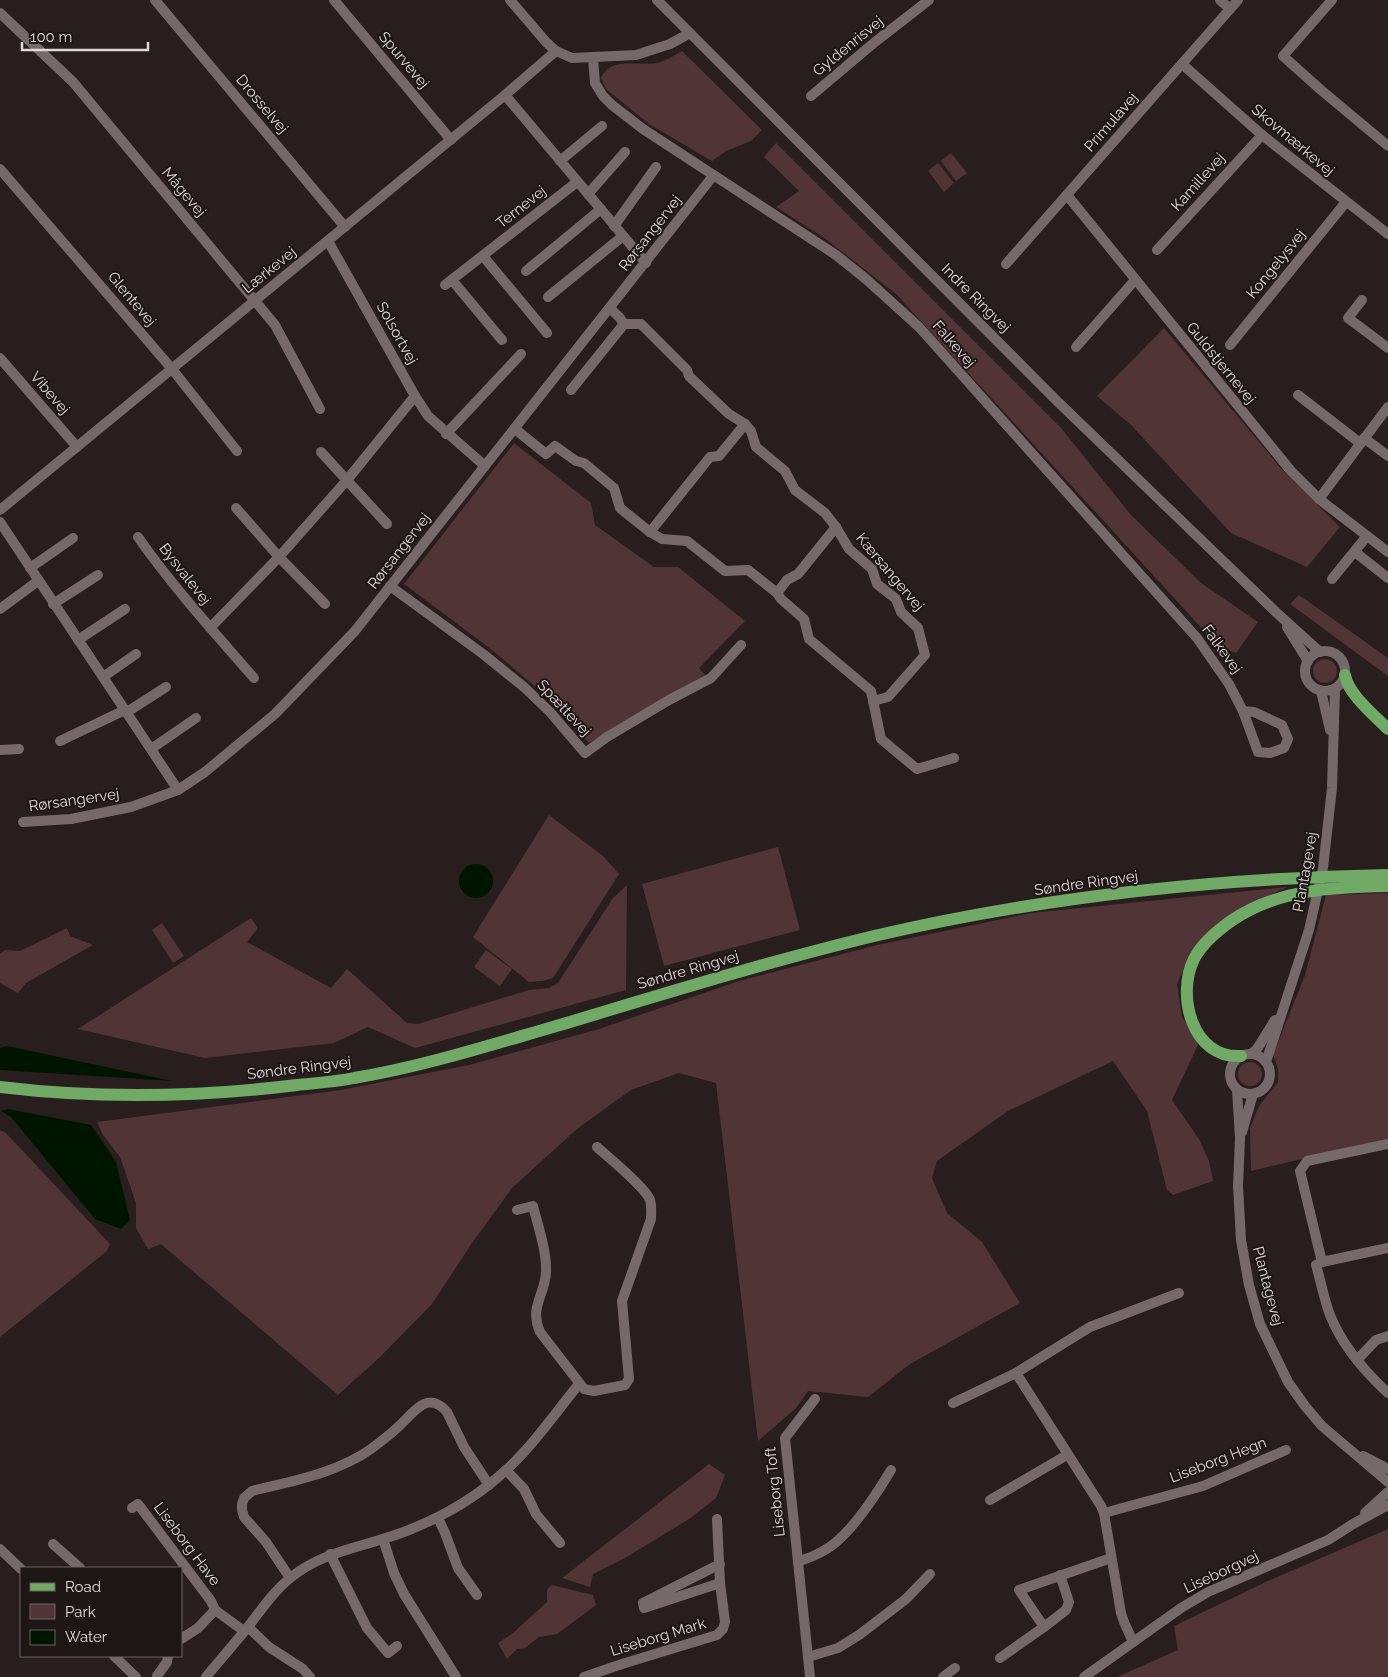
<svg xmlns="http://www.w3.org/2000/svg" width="1388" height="1677" font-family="Raleway,sans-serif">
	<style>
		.green { fill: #513436 }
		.water { fill: #001500 }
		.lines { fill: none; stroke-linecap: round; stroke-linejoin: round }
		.minor { stroke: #76696a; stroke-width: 10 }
		.major { stroke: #71a966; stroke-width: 12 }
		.labels { text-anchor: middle; stroke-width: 4; stroke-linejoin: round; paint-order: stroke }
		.street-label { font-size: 15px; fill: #e0d9d9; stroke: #1e1515 }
	</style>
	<rect width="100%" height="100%" fill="#281e1e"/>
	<g class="green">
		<path d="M682 51 762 130 751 141 726 151 712 161 649 124 606 89 601 78C611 56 638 66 657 63 666 61 675 55 682 51Z"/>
		<path d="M776 143 1061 428 1131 515 1201 583 1258 622 1236 653 1218 646 896 294 823 237 776 207 799 191 764 157Z"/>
		<path d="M951 153 967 173 956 181 941 161Z"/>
		<path d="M938 163 954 183 944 192 928 171Z"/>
		<path d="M1164 328 1285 473 1340 527 1307 567 1231 533 1131 425 1097 396Z"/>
		<path d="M514 443 591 503 595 525 654 567H678L745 621 699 668 705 675 589 743 537 688 492 650 404 584Z"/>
		<path d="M1299 595 1388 658V676L1290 604Z"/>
		<circle cx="1325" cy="671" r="12"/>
		<path d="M549 815 603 856 619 874 553 978 543 981 529 982 473 937Z"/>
		<path d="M778 847 800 930 664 966 642 884Z"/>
		<path d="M627 885 626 990 415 1048 368 1027 334 1043 205 1058 78 1029 251 918 258 928 247 942 331 988 347 969 407 1023 418 1024 529 990 549 988 558 983 613 898Z"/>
		<path d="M1288 887 1244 906 1191 952 1177 984 1182 1017 1199 1043 1172 1100 1199 1139 1209 1161 1213 1181 1173 1195 1167 1190 1147 1111 1113 1061 1008 1111 937 1161 932 1178 947 1213 982 1242 1020 1303 910 1364 868 1397 808 1391 796 1408 758 1441 716 1083 679 1073 631 1090 578 1128 512 1188 472 1243 432 1304 380 1357 338 1395 161 1244 148 1249 136 1228V1203L120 1157 103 1135 97 1122 341 1090 469 1065 599 1029 739 981 877 945 1031 913Z"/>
		<path d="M1388 893V1139L1251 1171 1250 1128 1259 1106 1278 1082V1069L1273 1055 1305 975 1326 895Z"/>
		<path d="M162 923 184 956 173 963 152 930Z"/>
		<path d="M67 928 70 936 93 945 26 983 18 993 0 983V954L5 950 20 951Z"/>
		<path d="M486 950 512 969 500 986 474 967Z"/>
		<circle cx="1250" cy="1074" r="12"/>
		<path d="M0 1130 6 1133 110 1244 107 1251 0 1337Z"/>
		<path d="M709 1464 725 1475 716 1498 689 1519 625 1558 593 1574 590 1587 562 1578Z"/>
		<path d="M1388 1529V1677H1117L1178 1650 1174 1626 1268 1581Z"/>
		<path d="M552 1585 593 1595 596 1605 557 1634 539 1637 525 1648 517 1649 507 1659 498 1643 513 1633 547 1602V1589Z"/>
	</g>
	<g class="water">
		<circle cx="476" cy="881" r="17"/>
		<path d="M7 1046 172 1081 0 1070V1048Z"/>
		<path d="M8 1109 91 1125 116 1162 130 1220 121 1229 95 1219 11 1117 1 1111Z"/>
	</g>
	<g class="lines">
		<g class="minor">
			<path d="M155 0 345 227"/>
			<path d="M334 0 451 140"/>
			<path d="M510 0 546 42 556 51 572 58 636 55 670 44 690 33"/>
			<path d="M657 0 1058 402 1278 614 1320 652"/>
			<path d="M1220 0 1230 9"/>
			<path d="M1332 0 1283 56 1321 90 1388 146"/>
			<path d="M0 13 73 82 255 301 275 325 320 409"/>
			<path d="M593 58 595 83 603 96 612 105 643 129 836 255 866 279 919 327 1197 638 1229 684 1243 711 1258 752 1270 753 1284 748 1288 739 1282 725 1254 712 1243 711"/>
			<path d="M1182 64 1262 135 1388 234"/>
			<path d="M505 95 646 263"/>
			<path d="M811 96 875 42 929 0"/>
			<path d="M560 161 602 126"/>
			<path d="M0 169 172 369 237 451"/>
			<path d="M588 194 625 152"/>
			<path d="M1067 195 1291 471 1319 499 1388 552"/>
			<path d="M614 226 656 167"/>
			<path d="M328 241 415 396 428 416 485 466"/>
			<path d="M1157 250 1262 135"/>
			<path d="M483 256 547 333"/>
			<path d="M1006 264 1238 0"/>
			<path d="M526 271 601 209"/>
			<path d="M452 280 502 340"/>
			<path d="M445 285 577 182"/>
			<path d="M548 297 623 236"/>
			<path d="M1362 300 1348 318 1388 348"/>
			<path d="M610 308 620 318 624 324"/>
			<path d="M1230 345 1346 202"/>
			<path d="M1076 347 1135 280"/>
			<path d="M0 358 77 447"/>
			<path d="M571 390 624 324H641L687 370 689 376 729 414 745 424 751 431 756 447 785 471 795 490 825 513 836 527 849 549 872 569 877 584 896 599 901 612 918 628 925 655 888 697 873 701"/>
			<path d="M1298 395 1360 443"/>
			<path d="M515 429 546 454 555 446 576 461 584 463 614 488 620 508 650 532 662 539 687 541 725 571 748 570 777 593 781 599 804 619 809 639 871 691 881 739 917 769 954 758"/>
			<path d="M446 434 521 354"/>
			<path d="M1364 438 1388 456"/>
			<path d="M321 452 387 524"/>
			<path d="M1319 499 1388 407"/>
			<path d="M236 508 279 557 325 604"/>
			<path d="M0 510 505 95 556 51"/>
			<path d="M0 522 178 790"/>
			<path d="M650 532 710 457 719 456 745 424"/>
			<path d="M138 537C173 587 214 632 254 678"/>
			<path d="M1355 552 1388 578"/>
			<path d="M30 568 73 538"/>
			<path d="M1332 579 1367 536"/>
			<path d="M390 586 483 654 524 687 550 712 585 753 607 737 669 700 711 678 741 645"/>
			<path d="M777 593 787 580 798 574 836 527"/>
			<path d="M53 604 98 575"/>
			<path d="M0 609 38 581"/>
			<path d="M1287 627 1308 661"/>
			<path d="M210 628 279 557 347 480 415 396"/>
			<path d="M78 640 125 609"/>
			<circle cx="1325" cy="671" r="20"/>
			<path d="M103 677 136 654"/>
			<path d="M1321 691 1330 730"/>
			<path d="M127 712 166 687"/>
			<path d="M60 741 125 710"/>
			<path d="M151 749 196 718"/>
			<path d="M0 750 19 749"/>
			<path d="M23 822 71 819 131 807 178 790 205 772 275 714 355 631 713 176"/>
			<circle cx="1250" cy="1074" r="20"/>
			<path d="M1251 1054 1257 1049 1275 1020"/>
			<path d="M1266 1062 1309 930 1323 868 1332 788 1335 689"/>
			<path d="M1237 1090 1240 1138 1238 1186 1241 1240 1249 1285 1260 1324 1288 1382 1305 1406 1322 1426 1388 1482"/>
			<path d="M1242 1132 1253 1094"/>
			<path d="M517 1210 533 1206C538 1226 547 1252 546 1272 545 1296 529 1306 540 1332L584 1389 594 1391 625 1385 629 1379 622 1301 651 1219C651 1213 652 1206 650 1200 645 1187 609 1158 597 1147"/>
			<path d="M1388 1248 1322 1262 1316 1265C1321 1282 1324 1299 1330 1315 1342 1345 1364 1371 1388 1393"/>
			<path d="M1322 1262 1300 1171 1307 1161 1388 1144"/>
			<path d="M1357 1360 1376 1340 1388 1336"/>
			<path d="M1016 1373 1101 1506 1104 1513 1121 1613 1124 1622 1133 1642"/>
			<path d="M953 1403 1016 1373 1090 1327 1179 1293"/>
			<path d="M1363 1456 1388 1469"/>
			<path d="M506 1470 524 1489 536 1514 560 1543"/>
			<path d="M990 1500 1067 1455"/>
			<path d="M132 1508 138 1504 211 1601 215 1610 244 1631"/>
			<path d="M1104 1513 1203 1486 1286 1450"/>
			<path d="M1365 1513 1388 1492"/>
			<path d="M438 1518 445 1533 458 1568 477 1595"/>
			<path d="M383 1539 394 1573 404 1594 456 1677"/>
			<path d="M53 1544 80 1568"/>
			<path d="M0 1549 21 1569"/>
			<path d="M330 1554 367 1628 388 1653 397 1646"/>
			<path d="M798 1562C806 1558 816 1556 823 1551 849 1538 876 1495 891 1470"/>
			<path d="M1060 1575 1069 1602 1066 1610 1044 1627 1019 1590 1111 1558"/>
			<path d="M290 1578 266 1542 244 1517 242 1510V1504L244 1498 252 1491C292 1481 337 1473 371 1449 380 1442 390 1435 398 1427 406 1420 414 1409 424 1404 433 1400 441 1405 447 1412L464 1447 489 1485"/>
			<path d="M720 1583 644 1608 643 1603 720 1564"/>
			<path d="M248 1627 269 1647 303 1669 310 1677"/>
			<path d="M181 1639 198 1628 215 1610"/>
			<path d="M114 1656 136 1677"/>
			<path d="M808 1657 785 1438 815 1399"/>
			<path d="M1000 1658 1044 1627"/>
			<path d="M157 1676 167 1662 168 1656"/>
			<path d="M206 1677C220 1660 234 1644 248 1627 261 1610 273 1592 290 1578 326 1549 367 1547 409 1530 444 1516 477 1497 505 1471 532 1447 556 1412 579 1384"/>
			<path d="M584 1677 622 1664 717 1635 723 1629 725 1622 720 1583 717 1519"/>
			<path d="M810 1677 808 1657 838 1648 859 1635 906 1599 930 1574"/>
			<path d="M943 1677 955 1668"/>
			<path d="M1084 1677 1181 1608 1208 1592 1328 1540 1353 1524 1388 1505"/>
		</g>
		<g class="major">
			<path d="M1345 675C1348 694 1374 715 1388 729"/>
			<path d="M1241 1056C1192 1059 1176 995 1194 959 1202 943 1217 931 1231 921 1277 889 1334 887 1388 886"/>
			<path d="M0 1087C99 1099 199 1097 297 1085 316 1083 335 1082 354 1078 421 1067 487 1046 553 1027 660 995 766 962 874 936 1042 897 1216 878 1388 875"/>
		</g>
	</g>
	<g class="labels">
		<g class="street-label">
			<text transform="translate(848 46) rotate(-39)" y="5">Gyldenrisvej</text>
			<text transform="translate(404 60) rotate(50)" y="5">Spurvevej</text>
			<text transform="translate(262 104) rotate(50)" y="5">Drosselvej</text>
			<text transform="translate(1111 122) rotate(-49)" y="5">Primulavej</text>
			<text transform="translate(1293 140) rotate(40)" y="5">Skovmærkevej</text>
			<text transform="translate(1198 182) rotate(-48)" y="5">Kamillevej</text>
			<text transform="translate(184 192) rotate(50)" y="5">Mågevej</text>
			<text transform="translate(521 207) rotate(-38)" y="5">Ternevej</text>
			<text transform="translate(650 233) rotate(-52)" y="5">Rørsangervej</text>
			<text transform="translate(1276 264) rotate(-51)" y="5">Kongelysvej</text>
			<text transform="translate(269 270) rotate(-39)" y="5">Lærkevej</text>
			<text transform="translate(976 298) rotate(45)" y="5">Indre Ringvej</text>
			<text transform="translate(132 299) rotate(50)" y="5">Glentevej</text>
			<text transform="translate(397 333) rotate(61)" y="5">Solsortvej</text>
			<text transform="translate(954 344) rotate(49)" y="5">Falkevej</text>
			<text transform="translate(1221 363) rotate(51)" y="5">Guldstjernevej</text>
			<text transform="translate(50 393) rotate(49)" y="5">Vibevej</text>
			<text transform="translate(399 551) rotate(-52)" y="5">Rørsangervej</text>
			<text transform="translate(890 572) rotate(50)" y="5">Kærsangervej</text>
			<text transform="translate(185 574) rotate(52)" y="5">Bysvalevej</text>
			<text transform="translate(1222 649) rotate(54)" y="5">Falkevej</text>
			<text transform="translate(564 708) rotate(47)" y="5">Spættevej</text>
			<text transform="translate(74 800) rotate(-8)" y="5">Rørsangervej</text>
			<text transform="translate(1305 872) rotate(-80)" y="5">Plantagevej</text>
			<text transform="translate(1086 883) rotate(-8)" y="5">Søndre Ringvej</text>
			<text transform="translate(688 970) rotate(-16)" y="5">Søndre Ringvej</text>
			<text transform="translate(299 1068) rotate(-7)" y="5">Søndre Ringvej</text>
			<text transform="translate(1268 1286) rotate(75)" y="5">Plantagevej</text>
			<text transform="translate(1218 1460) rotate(-21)" y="5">Liseborg Hegn</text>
			<text transform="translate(775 1492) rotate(-96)" y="5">Liseborg Toft</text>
			<text transform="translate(187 1544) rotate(53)" y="5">Liseborg Have</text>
			<text transform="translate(1221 1572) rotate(-25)" y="5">Liseborgvej</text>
			<text transform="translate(658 1637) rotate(-17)" y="5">Liseborg Mark</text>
		</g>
	</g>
	<rect x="20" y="1567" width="162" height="90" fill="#1e1515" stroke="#6c6363"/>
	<rect x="30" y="1583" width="25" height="8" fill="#71a966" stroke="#6c6363"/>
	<text x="65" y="1592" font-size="15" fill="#e0d9d9">Road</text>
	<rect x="30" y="1604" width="25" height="15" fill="#513436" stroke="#6c6363"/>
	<text x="65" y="1617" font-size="15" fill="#e0d9d9">Park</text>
	<rect x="30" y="1630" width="25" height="15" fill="#001500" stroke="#6c6363"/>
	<text x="65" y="1642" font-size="15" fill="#e0d9d9">Water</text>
	<path d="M22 42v8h126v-8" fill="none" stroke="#e0d9d9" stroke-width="2.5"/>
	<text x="30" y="42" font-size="15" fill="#e0d9d9" stroke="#1e1515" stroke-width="4" paint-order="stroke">100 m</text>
</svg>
